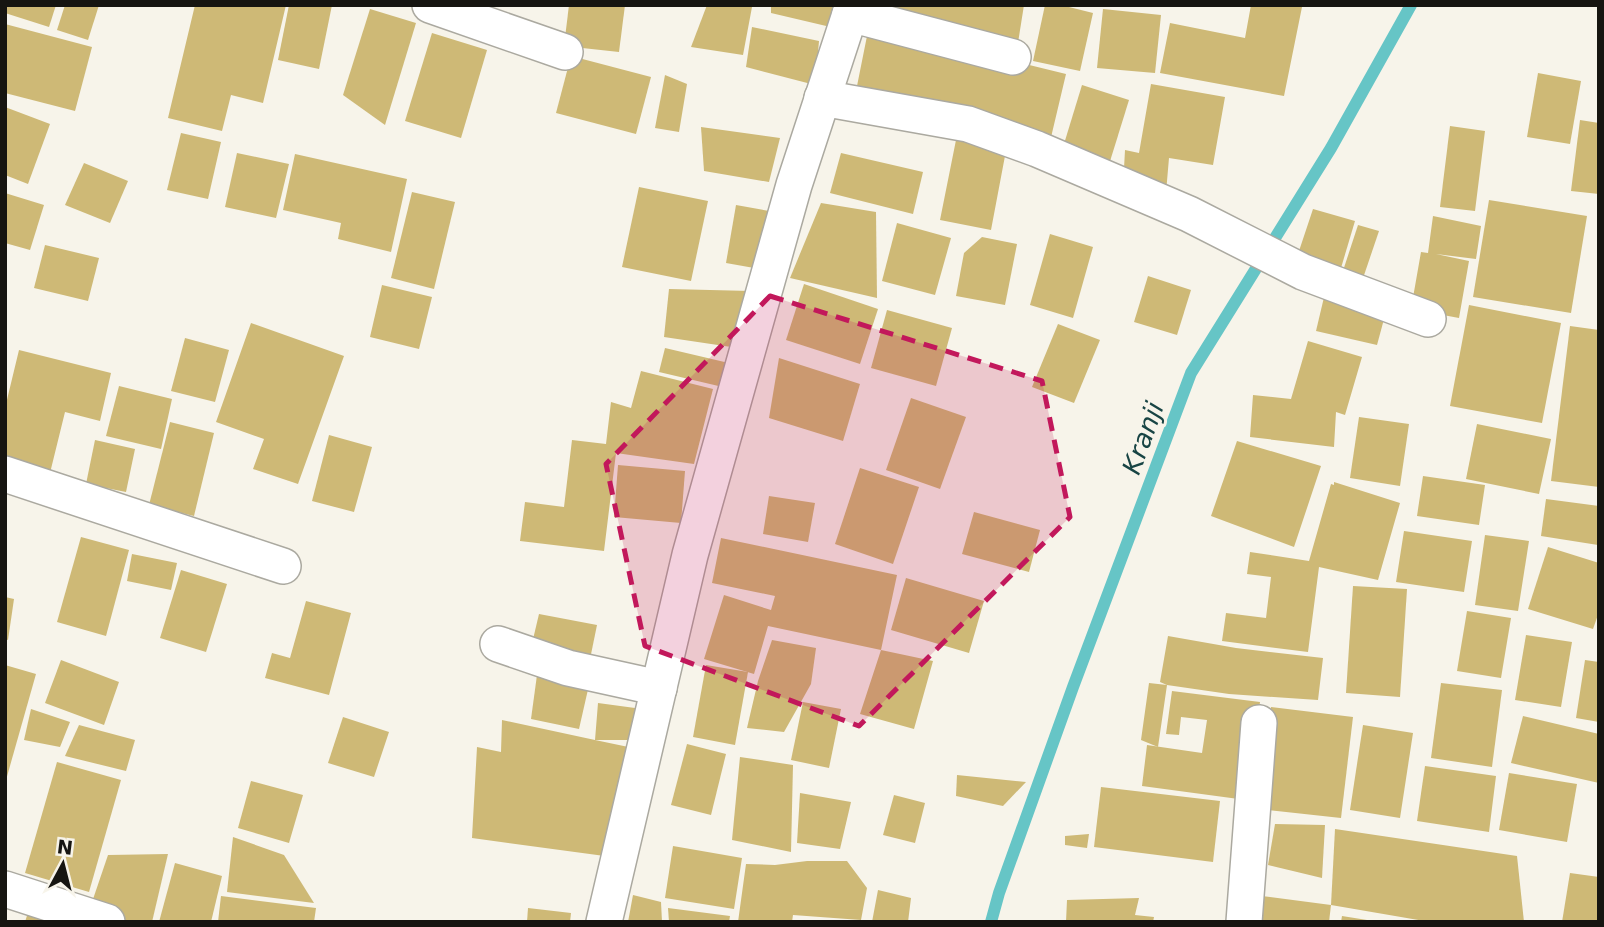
<svg xmlns="http://www.w3.org/2000/svg" width="1604" height="927" font-family="'DejaVu Sans',sans-serif">
	<style>
		.lines { fill: none; stroke-linecap: round; stroke-linejoin: round }
		.stream { stroke: #66c5c6; stroke-width: 12 }
		.building { fill: #ceb976 }
		.street-casing { stroke: #aba9a0; stroke-width: 38 }
		.street { stroke: #fff; stroke-width: 35 }
		.marked { fill: #c2185b; fill-opacity: 0.2; stroke: #c2185b; stroke-width: 5; stroke-dasharray: 14 9; stroke-linejoin: round }
		.labels { text-anchor: middle; stroke-width: 6; stroke-linejoin: round; paint-order: stroke }
		.water-label { font-size: 26px; font-style: italic; fill: #184444; stroke: #f7f4ea }
	</style>
	<rect width="100%" height="100%" fill="#f7f4ea"/>
	<g class="lines">
		<path class="stream" d="M991 922 999 893 1073 687 1191 373 1331 148 1411 5"/>
	</g>
	<g class="building">
		<path d="M5 5H56L49 27 5 13Z"/>
		<path d="M65 5H99L88 40 57 30Z"/>
		<path d="M195 5H286L263 103 231 95 222 131 168 118Z"/>
		<path d="M289 5H332L319 69 278 60Z"/>
		<path d="M569 5H625L619 52 564 46Z"/>
		<path d="M707 5 752 7 743 55 691 47Z"/>
		<path d="M771 5H844L839 29 771 13Z"/>
		<path d="M882 5H1024L1017 49Z"/>
		<path d="M1045 5H1061L1093 13 1080 71 1033 61Z"/>
		<path d="M1251 5 1302 7 1284 96 1160 73 1170 23 1245 38Z"/>
		<path d="M370 9 416 23 385 125 343 95Z"/>
		<path d="M1103 9 1161 15 1155 73 1097 68Z"/>
		<path d="M5 24 92 47 75 111 5 93Z"/>
		<path d="M869 26 1066 74 1048 150 1008 140 991 230 940 220 958 130 853 106Z"/>
		<path d="M752 27 819 41 815 85 746 67Z"/>
		<path d="M432 33 487 50 461 138 405 121Z"/>
		<path d="M571 56 651 77 636 134 556 113Z"/>
		<path d="M1538 73 1581 81 1570 144 1527 137Z"/>
		<path d="M665 75 687 84 679 132 655 128Z"/>
		<path d="M1151 84 1225 97 1213 165 1169 158 1165 204 1123 187 1125 150 1139 153Z"/>
		<path d="M1082 85 1129 100 1107 171 1060 157Z"/>
		<path d="M5 107 50 124 28 184 5 175Z"/>
		<path d="M1580 120 1599 123V194L1571 191Z"/>
		<path d="M1450 126 1485 131 1475 211 1440 207Z"/>
		<path d="M701 127 780 138 769 182 704 171Z"/>
		<path d="M181 133 221 142 208 199 167 190Z"/>
		<path d="M237 153 289 164 276 218 225 207Z"/>
		<path d="M841 153 923 172 913 214 830 193Z"/>
		<path d="M295 154 407 179 391 252 338 239 341 223 283 210Z"/>
		<path d="M84 163 128 181 110 223 65 205Z"/>
		<path d="M639 187 708 201 691 281 622 267Z"/>
		<path d="M412 192 455 202 434 289 391 278Z"/>
		<path d="M5 193 44 205 30 250 5 243Z"/>
		<path d="M1489 200 1587 216 1571 313 1473 297Z"/>
		<path d="M821 203 876 212 877 298 790 278Z"/>
		<path d="M736 205 775 212 766 270 726 263Z"/>
		<path d="M1313 209 1355 221 1338 278 1298 254Z"/>
		<path d="M1433 216 1481 226 1476 259 1436 254 1469 261 1459 318 1411 309 1421 252 1428 253Z"/>
		<path d="M897 223 951 238 935 295 882 281Z"/>
		<path d="M1358 225 1379 231 1359 290 1339 283Z"/>
		<path d="M1050 234 1093 247 1073 318 1030 305Z"/>
		<path d="M982 237 1017 244 1005 305 956 296 964 253Z"/>
		<path d="M45 245 99 258 88 301 34 288Z"/>
		<path d="M1148 276 1191 290 1177 335 1134 322Z"/>
		<path d="M804 284 878 309 860 364 786 340Z"/>
		<path d="M382 285 432 297 419 349 370 337Z"/>
		<path d="M669 289 751 291 738 348 664 337Z"/>
		<path d="M1325 293 1387 308 1377 345 1316 331Z"/>
		<path d="M1469 305 1561 323 1542 423 1450 406Z"/>
		<path d="M887 310 952 328 936 386 871 368Z"/>
		<path d="M251 323 344 356 298 484 253 469 264 439 216 422Z"/>
		<path d="M1058 324 1100 340 1074 403 1032 387Z"/>
		<path d="M1570 326 1599 330V487L1551 481Z"/>
		<path d="M185 338 229 350 215 402 171 391Z"/>
		<path d="M1308 341 1362 357 1345 415 1336 412 1334 447 1250 437 1253 395 1291 399Z"/>
		<path d="M665 348 733 364 727 388 659 372Z"/>
		<path d="M19 350 111 373 100 421 65 412 50 473 5 462V408Z"/>
		<path d="M779 358 860 384 843 441 769 418Z"/>
		<path d="M641 371 713 389 694 464 616 453 604 551 520 541 525 502 564 507 572 440 606 444 611 402 631 408Z"/>
		<path d="M119 386 172 399 161 449 106 436Z"/>
		<path d="M911 398 966 417 940 489 886 470Z"/>
		<path d="M1359 417 1409 424 1400 486 1350 478Z"/>
		<path d="M170 422 214 433 194 516 149 505Z"/>
		<path d="M1477 424 1551 439 1539 494 1466 479Z"/>
		<path d="M329 435 372 447 354 512 312 501Z"/>
		<path d="M95 440 135 449 126 492 86 484Z"/>
		<path d="M1237 441 1321 466 1294 547 1211 516Z"/>
		<path d="M618 465 685 471 681 523 614 517Z"/>
		<path d="M860 468 919 487 893 564 835 544Z"/>
		<path d="M1423 476 1485 485 1479 525 1417 516Z"/>
		<path d="M1334 482 1400 503 1378 580 1319 567 1308 652 1222 641 1226 613 1266 618 1271 577 1247 574 1250 552 1309 561 1331 484 1334 485Z"/>
		<path d="M769 496 815 503 808 542 763 534Z"/>
		<path d="M1546 499 1599 506 1598 545 1541 536Z"/>
		<path d="M974 512 1040 530 1029 572 962 554Z"/>
		<path d="M1404 531 1472 541 1464 592 1396 582Z"/>
		<path d="M1485 535 1529 541 1518 611 1475 605Z"/>
		<path d="M81 537 129 550 106 636 57 622Z"/>
		<path d="M721 538 897 575 881 650 933 661 914 729 860 714 881 650 768 626 754 674 704 659 724 595 771 610 775 596 712 583Z"/>
		<path d="M1548 547 1599 563V612L1593 629 1528 609Z"/>
		<path d="M132 554 177 563 171 590 127 581Z"/>
		<path d="M181 570 227 584 206 652 160 638Z"/>
		<path d="M906 578 984 601 969 653 891 630Z"/>
		<path d="M1353 586 1407 589 1400 697 1346 693Z"/>
		<path d="M5 597 14 599 8 640 5 639Z"/>
		<path d="M306 601 351 613 329 695 265 678 272 653 290 658Z"/>
		<path d="M1467 611 1511 618 1501 678 1457 671Z"/>
		<path d="M539 614 597 625 589 664 530 652Z"/>
		<path d="M1526 635 1572 642 1561 707 1515 700Z"/>
		<path d="M1168 636 1236 648 1323 658 1318 700 1229 694 1167 685 1158 747 1141 740 1149 683 1167 685 1160 682Z"/>
		<path d="M772 640 816 648 811 684 784 732 747 728 758 681Z"/>
		<path d="M61 660 119 682 104 725 45 703Z"/>
		<path d="M1585 660 1599 662V722L1576 718Z"/>
		<path d="M5 665 36 674 6 780H5Z"/>
		<path d="M706 665 748 672 735 745 693 737Z"/>
		<path d="M537 675 589 685 579 729 531 719Z"/>
		<path d="M1441 683 1502 690 1492 767 1431 758Z"/>
		<path d="M1172 691 1260 702 1246 800 1142 786 1147 745 1202 753 1207 720 1181 717 1179 735 1166 734Z"/>
		<path d="M803 702 841 709 829 768 791 760Z"/>
		<path d="M598 703 635 708 634 740H595L638 749 612 857 472 838 477 747 501 752 502 720 595 740Z"/>
		<path d="M1271 707 1353 717 1341 818 1259 809Z"/>
		<path d="M31 709 70 722 60 747 24 740Z"/>
		<path d="M1523 716 1599 734V783L1511 763Z"/>
		<path d="M343 717 389 732 374 777 328 763Z"/>
		<path d="M79 725 135 740 126 771 65 756Z"/>
		<path d="M1363 725 1413 733 1400 818 1350 810Z"/>
		<path d="M687 744 726 754 711 815 671 805Z"/>
		<path d="M740 757 793 765 791 852 732 840Z"/>
		<path d="M57 762 121 780 89 892 25 873Z"/>
		<path d="M1425 766 1496 776 1489 832 1417 821Z"/>
		<path d="M1509 773 1577 784 1567 842 1499 830Z"/>
		<path d="M957 775 1026 782 1003 806 956 796Z"/>
		<path d="M251 781 303 795 289 843 238 828Z"/>
		<path d="M1101 787 1220 801 1213 862 1094 847Z"/>
		<path d="M800 793 851 802 840 849 797 843Z"/>
		<path d="M894 795 925 803 915 843 883 835Z"/>
		<path d="M1275 824 1325 825 1322 878 1268 865Z"/>
		<path d="M1335 829 1517 856 1524 922H1430L1331 905Z"/>
		<path d="M1089 834 1087 848 1065 845V836Z"/>
		<path d="M233 837 284 855 314 903 227 892Z"/>
		<path d="M673 846 742 858 734 909 665 898Z"/>
		<path d="M168 854 152 922H130L90 908 108 855Z"/>
		<path d="M807 861H847L867 888 861 920 793 915 792 922H738L746 864 775 865Z"/>
		<path d="M175 863 222 876 211 922H159Z"/>
		<path d="M1570 873 1599 877V922H1562Z"/>
		<path d="M878 890 911 898 908 922H872Z"/>
		<path d="M633 895 661 902 662 922H628Z"/>
		<path d="M1254 895 1331 905 1329 922H1253Z"/>
		<path d="M221 896 316 908 314 922H218Z"/>
		<path d="M1139 898 1135 915 1154 917 1153 922H1066L1067 900Z"/>
		<path d="M30 906 78 922H25Z"/>
		<path d="M528 908 571 913 570 922H527Z"/>
		<path d="M668 908 730 916 729 922H669Z"/>
		<path d="M1342 916 1367 920V922H1341Z"/>
	</g>
	<g class="lines">
		<g class="street-casing">
			<g id="street">
				<path d="M430 5 565 52"/>
				<path d="M850 14 1013 57"/>
				<path d="M822 98 968 124 1037 149 1189 214 1303 272 1428 319"/>
				<path d="M5 474 283 566"/>
				<path d="M498 644 568 668 659 688"/>
				<path d="M5 889 107 922"/>
				<path d="M604 922 690 555 794 185 853 5"/>
				<path d="M1244 922 1259 723"/>
			</g>
		</g>
		<use href="#street" class="street"/>
	</g>
	<path class="marked" d="M770 296 1042 381 1070 517 859 726 645 646 606 464Z"/>
	<g class="labels">
		<g class="water-label">
			<text transform="translate(1143 438) rotate(-70)" y="9">Kranji</text>
		</g>
	</g>
	<rect width="1604" height="927" fill="none" stroke="#161511" stroke-width="14"/>
	<g transform="translate(63 864) rotate(7)" stroke="#f7f4ea" stroke-width="5" paint-order="stroke">
	<path d="M0-5L12 26L0 18L-12 26Z" fill="#161511"/>
	<text y="-10" font-size="19" font-weight="bold" text-anchor="middle" fill="#161511">N</text>
	</g>
</svg>
